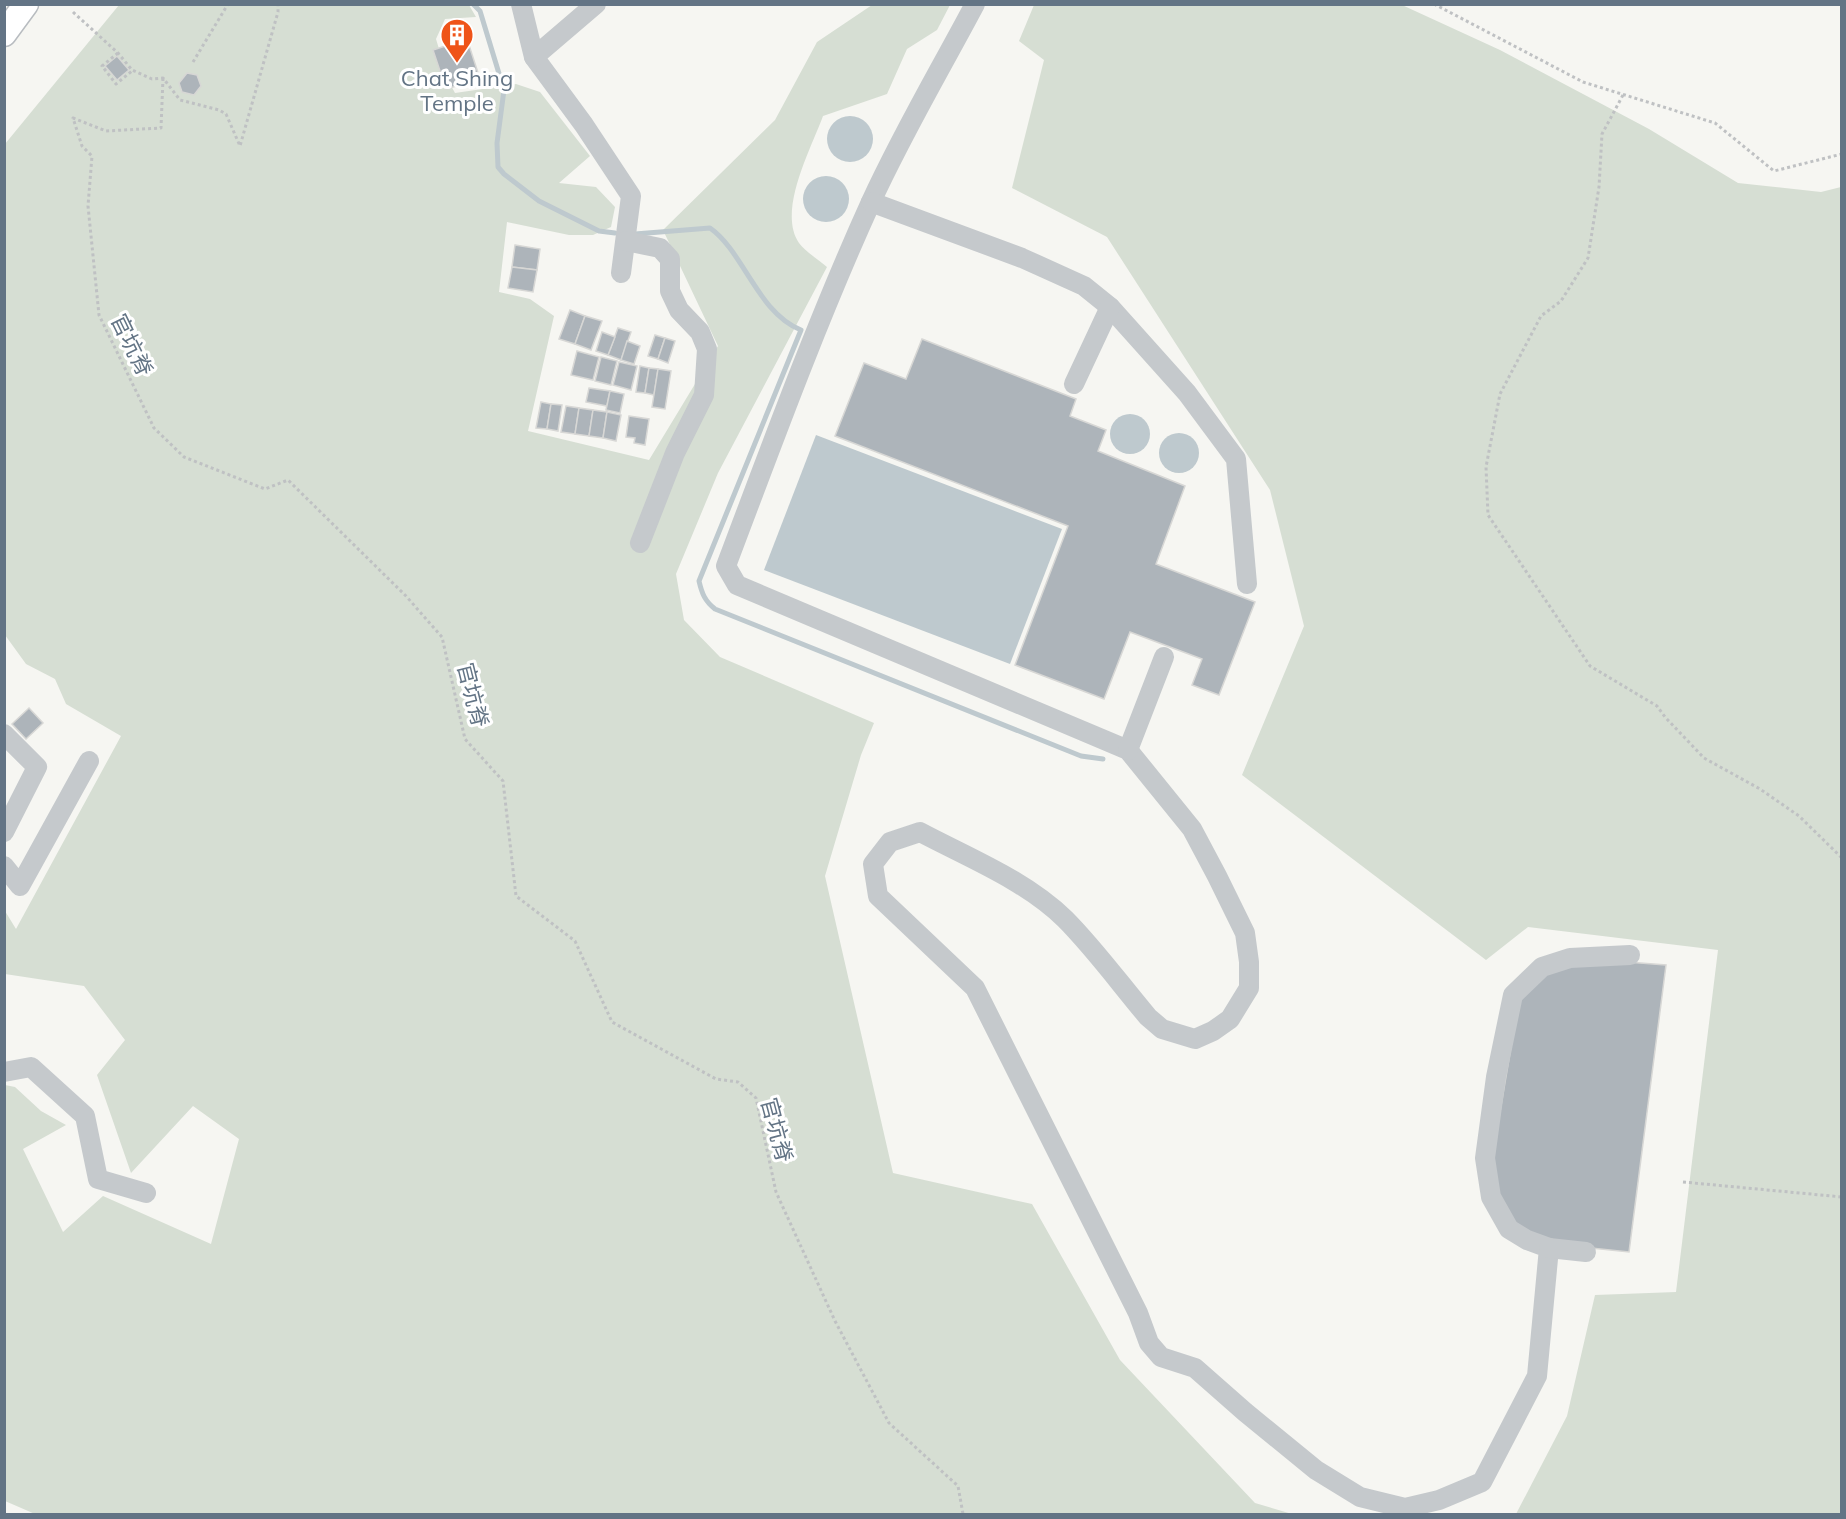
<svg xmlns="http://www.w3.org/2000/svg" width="1846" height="1519" font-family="Mulish,'Noto Sans TC',sans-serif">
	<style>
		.green { fill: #d6ded3 }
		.water { fill: #bec9ce }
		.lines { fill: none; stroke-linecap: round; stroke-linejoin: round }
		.stream { stroke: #bec9ce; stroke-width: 5 }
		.building { fill: #adb4ba; stroke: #d7d7d5; stroke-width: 1.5 }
		.major-casing { stroke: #b8bcc0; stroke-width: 27 }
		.path { stroke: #bfc1c3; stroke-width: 3; stroke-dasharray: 3 3; stroke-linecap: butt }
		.minor { stroke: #c5c9cc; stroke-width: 20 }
		.major { stroke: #fff; stroke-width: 24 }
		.labels { text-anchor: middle; stroke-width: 6; stroke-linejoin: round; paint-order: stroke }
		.poi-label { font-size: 22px; fill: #637485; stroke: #fff }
		.street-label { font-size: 22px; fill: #637485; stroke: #fff }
	</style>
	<rect width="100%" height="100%" fill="#f6f6f2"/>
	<g class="green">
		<path d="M119 5H469L476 17 445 19 436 39 449 82 455 93 516 84 540 92 590 156 559 183 596 187 615 207 611 227 593 235H569L507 222 499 292 530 299 554 316 528 431 649 460 718 346 663 230 775 120 817 42 872 5H950L937 30 907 49 887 94 823 116C811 149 777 211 799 243 806 252 819 260 827 267L718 473 676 574 684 620 720 657 874 723 861 755 825 876 893 1173 1032 1204 1120 1360 1255 1503 1292 1514H35L5 1501V1085L15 1087 41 1111 66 1125 23 1149 63 1232 103 1196 211 1244 239 1139 193 1106 131 1173 97 1075 125 1040 84 986 5 974V911L16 929 121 736 66 704 55 679 26 664 5 635V144Z"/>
		<path d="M1034 5H1402L1500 50 1649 129 1738 183 1821 192 1841 187V1514H1516L1567 1416 1595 1295 1676 1292 1718 950 1528 927 1486 960 1242 775 1304 626 1270 490 1107 237 1012 188 1044 60 1019 41Z"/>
	</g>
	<g class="water">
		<circle cx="850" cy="139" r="23"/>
		<circle cx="826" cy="199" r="23"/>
		<circle cx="1130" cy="434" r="20"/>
		<circle cx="1179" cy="453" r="20"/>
		<path d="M816 435 1062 529 1010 664 764 570Z"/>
	</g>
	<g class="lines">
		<g class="stream">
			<path d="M473 4 480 11 504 90 497 143 498 167 504 174 539 201 599 231 615 233"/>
			<path d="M635 234 710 228C744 252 757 312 801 330L699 581C702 594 705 601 715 609L1081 756 1103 759"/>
		</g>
	</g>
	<g class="building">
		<path d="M467 39 480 79 446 89 433 50Z"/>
		<path d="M117 56 129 70 117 80 105 66Z"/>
		<path d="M187 73 197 75 201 86 194 95 182 92 179 83Z"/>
		<path d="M515 245 540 249 537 270 512 267Z"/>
		<path d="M512 267 537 270 533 292 508 288Z"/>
		<path d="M570 310 585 316 575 344 559 339Z"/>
		<path d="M585 316 602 321 591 350 575 344Z"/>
		<path d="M618 328 631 332 621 360 608 355Z"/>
		<path d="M602 332 615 337 608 355 596 351Z"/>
		<path d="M655 335 665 338 658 359 648 356Z"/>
		<path d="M665 338 675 341 668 363 658 359Z"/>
		<path d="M922 339 1076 399 1070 416 1106 430 1098 451 1185 486 1156 564 1255 602 1219 695 1192 685 1202 659 1130 632 1104 699 1015 665 1068 526 835 436 864 363 906 379Z"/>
		<path d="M627 341 640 346 634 364 621 360Z"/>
		<path d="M577 351 599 357 593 380 571 375Z"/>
		<path d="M601 357 617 361 611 385 595 381Z"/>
		<path d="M619 362 637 366 631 390 613 385Z"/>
		<path d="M640 366 649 368 645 393 636 392Z"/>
		<path d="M649 368 658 369 654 395 645 393Z"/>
		<path d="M658 369 671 371 665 409 652 407Z"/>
		<path d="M589 388 610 391 607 406 586 402Z"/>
		<path d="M610 391 624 394 620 413 606 410Z"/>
		<path d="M541 402 551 404 547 429 536 428Z"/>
		<path d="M551 404 562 405 558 431 547 429Z"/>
		<path d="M566 406 579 408 575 434 561 432Z"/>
		<path d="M579 408 593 410 589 436 575 434Z"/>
		<path d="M593 410 607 412 603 438 589 436Z"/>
		<path d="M607 412 621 415 616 441 603 438Z"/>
		<path d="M629 416 649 419 645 445 634 443 635 438 626 437Z"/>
		<path d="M29 708 43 723 26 739 12 724Z"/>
		<path d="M1627 962 1666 965 1629 1252 1553 1244 1519 1228 1498 1197 1492 1159 1519 1000 1546 974 1574 963Z"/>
	</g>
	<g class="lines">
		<g class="major-casing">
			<path id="major" d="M4 34 26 4"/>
		</g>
		<g class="path">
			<path d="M1434 4 1583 82 1715 123 1774 171 1842 154"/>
			<path d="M73 12 118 53 132 70 152 79 163 78 180 100 219 110 226 114 240 146 278 12V4"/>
			<path d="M118 53 102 66 116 84 132 71"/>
			<path d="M193 62 228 4"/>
			<path d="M163 78 161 128 106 131 73 118 82 146 92 156 88 206 99 315 154 428 184 457 265 489 288 480 406 596 442 637 465 739 503 781 516 896 575 941 612 1022 716 1079 738 1082 756 1098 776 1192 835 1321 889 1423 958 1486 963 1514"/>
			<path d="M1623 95 1602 134 1599 187 1588 258 1561 301 1541 316 1500 394 1486 467 1488 515 1590 666 1657 706 1665 717 1704 758 1760 789 1799 816 1842 858"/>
			<path d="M1683 1182 1842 1197"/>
		</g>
		<g class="minor">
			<path d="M521 4 534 57 584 125 631 196 621 273"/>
			<path d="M975 4C940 70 902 134 871 202 817 321 772 444 726 566L737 585 1128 750 1192 829 1217 876 1245 933 1249 962V988L1230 1019 1213 1031 1195 1039 1162 1029 1148 1017C1121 985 1094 948 1065 919 1025 880 969 858 920 832L890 842 873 864 878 896 975 988 1138 1313 1149 1343 1161 1357 1195 1368 1245 1412 1316 1470 1360 1497 1405 1508 1439 1500 1482 1482 1537 1376 1549 1248 1527 1240 1509 1229 1491 1197 1485 1158 1496 1077 1513 995 1542 967 1570 958 1630 955"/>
			<path d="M534 57 596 4"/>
			<path d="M871 202 1022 258 1084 286 1110 307 1187 393 1236 459 1247 584"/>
			<path d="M626 241 660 248 670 259V291L679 310 700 332 707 349 704 395 675 453 640 543"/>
			<path d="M1074 384 1110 307"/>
			<path d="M4 734 37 767 4 832"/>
			<path d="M1128 750 1164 657"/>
			<path d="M4 866 20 886 89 761"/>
			<path d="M4 1072 31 1067 85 1116 98 1179 146 1193"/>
			<path d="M1549 1248 1586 1252"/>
		</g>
		<use href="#major" class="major"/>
	</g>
	<defs>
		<g id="building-pin" transform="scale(1.725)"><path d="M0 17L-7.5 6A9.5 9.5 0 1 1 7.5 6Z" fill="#ef5419" stroke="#fff"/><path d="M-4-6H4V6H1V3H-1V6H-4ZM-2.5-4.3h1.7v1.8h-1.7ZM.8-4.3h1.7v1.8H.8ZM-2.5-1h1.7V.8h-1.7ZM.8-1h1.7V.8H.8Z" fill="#fff"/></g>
	</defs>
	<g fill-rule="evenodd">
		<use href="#building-pin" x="457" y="35"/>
	</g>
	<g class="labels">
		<g class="poi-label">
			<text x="457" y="86">Chat Shing<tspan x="457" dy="25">Temple</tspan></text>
		</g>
		<g class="street-label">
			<text transform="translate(132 345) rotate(64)" y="8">官坑脊</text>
			<text transform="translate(473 695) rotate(76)" y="8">官坑脊</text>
			<text transform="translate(777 1130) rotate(75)" y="8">官坑脊</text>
		</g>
	</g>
	<rect width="1846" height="1519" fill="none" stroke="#637485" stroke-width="12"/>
</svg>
